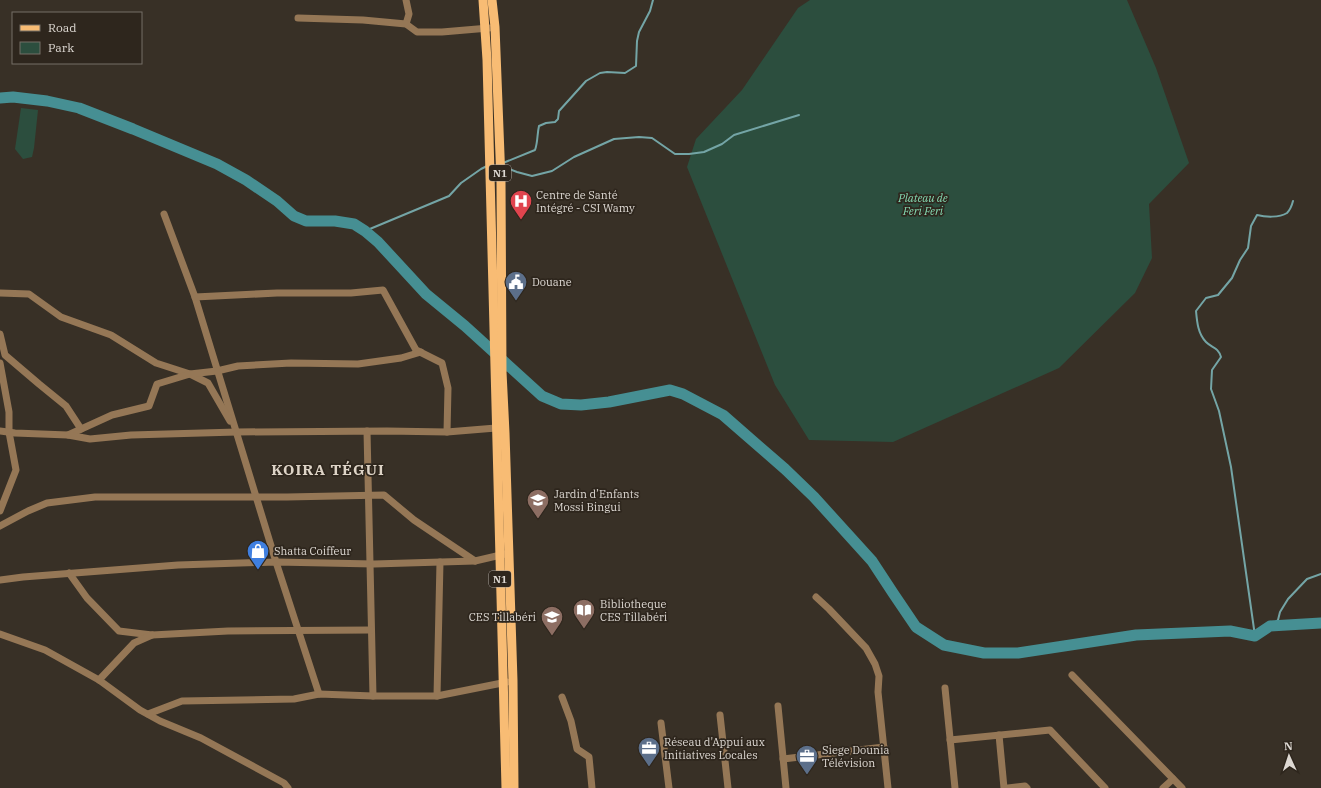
<svg xmlns="http://www.w3.org/2000/svg" width="1321" height="788" font-family="'IBM Plex Serif',serif">
	<style>
		.green { fill: #2c4e3e }
		.lines { fill: none; stroke-linecap: round; stroke-linejoin: round }
		.stream { stroke: #74a5a6; stroke-width: 2 }
		.river { stroke: #468f93; stroke-width: 11 }
		.minor { stroke: #957756; stroke-width: 7 }
		.major { stroke: #f8bc74; stroke-width: 9 }
		.labels { text-anchor: middle; stroke-width: 3.5; stroke-linejoin: round; paint-order: stroke }
		.shield { fill: #2e261d; stroke: #a9a39c; stroke-width: 1 }
		.shield-label { font-size: 10px; font-weight: bold; fill: #ded9d3 }
		.poi-label { font-size: 11px; fill: #ded9d3; stroke: #2e261d; text-anchor: start }
		.park-label { font-size: 11px; font-style: italic; fill: #85dbb3; stroke: #2e261d }
		.district-label { font-size: 15px; font-weight: bold; letter-spacing: 1px; fill: #ddd3c6; stroke: #2e261d }
	</style>
	<rect width="100%" height="100%" fill="#383026"/>
	<g class="green">
		<path d="M810 0H1127L1156 68 1189 163 1149 204 1152 258 1135 293 1059 368 893 442 809 440 775 385 687 167 696 139 742 90 798 8Z"/>
		<path d="M21 108 38 110 34 148 32 157 23 159 15 149Z"/>
	</g>
	<g class="lines">
		<g class="stream">
			<path d="M503 163 535 150C538 142 537 134 539 126L546 123 555 122 558 119 559 111 586 81 600 73 607 72 625 73 636 66 637 41 639 32 650 11 653 0"/>
			<path d="M504 167 517 172 532 176 552 171 574 157 614 139 639 137 652 138 675 154H689L704 152 722 144 734 135 799 115"/>
			<path d="M365 231 449 196 461 183 481 169 487 166"/>
			<path d="M1270 626 1278 620 1280 612 1288 599 1307 579 1321 574"/>
			<path d="M1255 636 1231 467 1219 411 1211 389 1212 370 1221 357C1218 347 1212 348 1206 342 1198 334 1197 322 1196 311L1206 298 1218 295 1232 278 1240 260 1248 248 1251 226 1257 215C1265 217 1279 218 1287 213 1290 210 1292 205 1293 201"/>
		</g>
		<path class="river" d="M0 98 13 97 47 101 79 108 133 129 217 164 246 180 277 201 294 216 306 221H335L354 224 365 231 378 242 426 294 465 326 542 396 561 404 581 405 609 402 670 390 683 394 723 415 785 469 814 497 872 561 893 593 916 627 944 645 984 653H1018L1136 635 1230 631 1255 636 1270 626 1321 623"/>
		<g class="minor">
			<path d="M406 0 409 14 406 24"/>
			<path d="M298 18 363 20 406 24 417 32H442L489 28"/>
			<path d="M164 214 195 297 276 562 319 694"/>
			<path d="M0 293 29 294 61 317 111 335 156 363 190 374 208 383 230 421"/>
			<path d="M195 297 277 293H351L383 290 416 350 442 363 448 388 447 432"/>
			<path d="M0 334 5 355 39 384 66 406 81 429"/>
			<path d="M0 363 9 412V432L16 470 0 511"/>
			<path d="M0 431 15 433 68 435 112 415 149 406 157 384 190 374 217 371 238 366 291 363 358 364 401 358 421 352"/>
			<path d="M367 431 373 696"/>
			<path d="M68 435 90 439 131 435 237 432 387 431 447 432 496 428"/>
			<path d="M0 526 28 511 47 503 95 497H287L384 495 414 520 475 561"/>
			<path d="M69 573 87 598 119 631 152 635 228 631 371 630"/>
			<path d="M0 580 23 577 178 565 276 562 374 564 475 561 505 554"/>
			<path d="M816 597 829 609 866 648 875 664 879 676 878 692 888 788"/>
			<path d="M0 634 45 650 99 680 140 710 160 721 201 738 284 783 288 788"/>
			<path d="M1072 675 1182 788"/>
			<path d="M99 680 134 643 152 635"/>
			<path d="M945 688 955 788"/>
			<path d="M437 696 440 562"/>
			<path d="M562 697 571 721 577 749 589 757 592 788"/>
			<path d="M778 706 786 788"/>
			<path d="M148 714 182 701 294 699 319 694 373 696H437L507 682"/>
			<path d="M720 715 728 788"/>
			<path d="M661 723 669 788"/>
			<path d="M999 735 1004 788"/>
			<path d="M950 740 1050 730 1105 788"/>
			<path d="M783 759 884 747"/>
			<path d="M1008 788 1025 786 1027 788"/>
			<path d="M1163 788 1173 779"/>
		</g>
		<g class="major">
			<path d="M483 0 487 60 506 788"/>
			<path d="M492 0 495 27 501 181 502 372 505 433 513 681 514 788"/>
		</g>
	</g>
	<defs>
		<g id="hospital-pin" transform="scale(1.15)"><path d="M0 17L-7.5 6A9.5 9.5 0 1 1 7.5 6Z" fill="#e0444e" stroke="#2e261d"/><path d="M-5-5h3v3.5h4V-5h3V5h-3V1.5h-4V5h-3Z" fill="#fff"/></g>
		<g id="civic-pin" transform="scale(1.15)"><path d="M0 17L-7.5 6A9.5 9.5 0 1 1 7.5 6Z" fill="#5c6f8a" stroke="#2e261d"/><path d="M-.6-6.5H3V-4.5H.6V-3L4-1V1h2V6H-6V1h2V-1L-.6-3ZM-1.2 2.5V6h2.4V2.5Z" fill="#fff"/></g>
		<g id="school-pin" transform="scale(1.15)"><path d="M0 17L-7.5 6A9.5 9.5 0 1 1 7.5 6Z" fill="#8d6e63" stroke="#2e261d"/><path d="M0-5L7-2L0 1L-7-2ZM-4 1L0 2.5L4 1V4Q0 6-4 4Z" fill="#fff"/></g>
		<g id="shop-pin" transform="scale(1.15)"><path d="M0 17L-7.5 6A9.5 9.5 0 1 1 7.5 6Z" fill="#3f7fe0" stroke="#2e261d"/><path d="M-5-2.5h2.3a2.7 3.5 0 0 1 5.4 0H5L5.5 6h-11ZM-1.5-2.5h3a1.5 2.3 0 0 0-3 0Z" fill="#fff"/></g>
		<g id="library-pin" transform="scale(1.15)"><path d="M0 17L-7.5 6A9.5 9.5 0 1 1 7.5 6Z" fill="#8d6e63" stroke="#2e261d"/><path d="M-6-4Q-3-5.5-.7-3.5V5Q-3 3-6 4ZM6-4Q3-5.5 .7-3.5V5Q3 3 6 4Z" fill="#fff"/></g>
		<g id="office-pin" transform="scale(1.15)"><path d="M0 17L-7.5 6A9.5 9.5 0 1 1 7.5 6Z" fill="#5c6f8a" stroke="#2e261d"/><path d="M-6-3h4V-5.5h4V-3h4V5H-6ZM-1-4.5V-3h2v-1.5ZM-6 0V1H6V0Z" fill="#fff"/></g>
	</defs>
	<g fill-rule="evenodd">
		<use href="#hospital-pin" x="521" y="201"/>
		<use href="#civic-pin" x="516" y="282"/>
		<use href="#school-pin" x="538" y="500"/>
		<use href="#shop-pin" x="258" y="551"/>
		<use href="#library-pin" x="584" y="610"/>
		<use href="#school-pin" x="552" y="617"/>
		<use href="#office-pin" x="649" y="748"/>
		<use href="#office-pin" x="807" y="756"/>
	</g>
	<g class="labels">
		<g class="shield">
			<rect x="489" y="165" width="22" height="16" rx="3"/>
			<rect x="489" y="571" width="22" height="16" rx="3"/>
		</g>
		<g class="shield-label">
			<text x="500" y="177">N1</text>
			<text x="500" y="583">N1</text>
		</g>
		<g class="poi-label">
			<text x="536" y="199">Centre de Santé<tspan x="536" dy="13">Intégré - CSI Wamy</tspan></text>
			<text x="532" y="286">Douane</text>
			<text x="554" y="498">Jardin d’Enfants<tspan x="554" dy="13">Mossi Bingui</tspan></text>
			<text x="274" y="555">Shatta Coiffeur</text>
			<text x="600" y="608">Bibliotheque<tspan x="600" dy="13">CES Tillabéri</tspan></text>
			<text x="536" y="621" text-anchor="end">CES Tillabéri</text>
			<text x="664" y="746">Réseau d'Appui aux<tspan x="664" dy="13">Initiatives Locales</tspan></text>
			<text x="822" y="754">Siege Dounia<tspan x="822" dy="13">Télévision</tspan></text>
		</g>
		<g class="park-label">
			<text x="923" y="202">Plateau de<tspan x="923" dy="13">Feri Feri</tspan></text>
		</g>
		<g class="district-label">
			<text x="328" y="475">KOIRA TÉGUI</text>
		</g>
	</g>
	<rect x="12" y="12" width="130" height="52" fill="#2e261d" stroke="#746e66"/>
	<rect x="20" y="25" width="20" height="6" fill="#f8bc74" stroke="#746e66"/>
	<text x="48" y="32" font-size="12" fill="#ded9d3">Road</text>
	<rect x="20" y="42" width="20" height="12" fill="#2c4e3e" stroke="#746e66"/>
	<text x="48" y="52" font-size="12" fill="#ded9d3">Park</text>
	<g transform="translate(1289 756) rotate(357)" stroke="#2e261d" stroke-width="3" paint-order="stroke">
	<path d="M0-3L7 15L0 10L-7 15Z" fill="#ded9d3"/>
	<text y="-6" font-size="11" font-weight="bold" text-anchor="middle" fill="#ded9d3">N</text>
	</g>
</svg>
